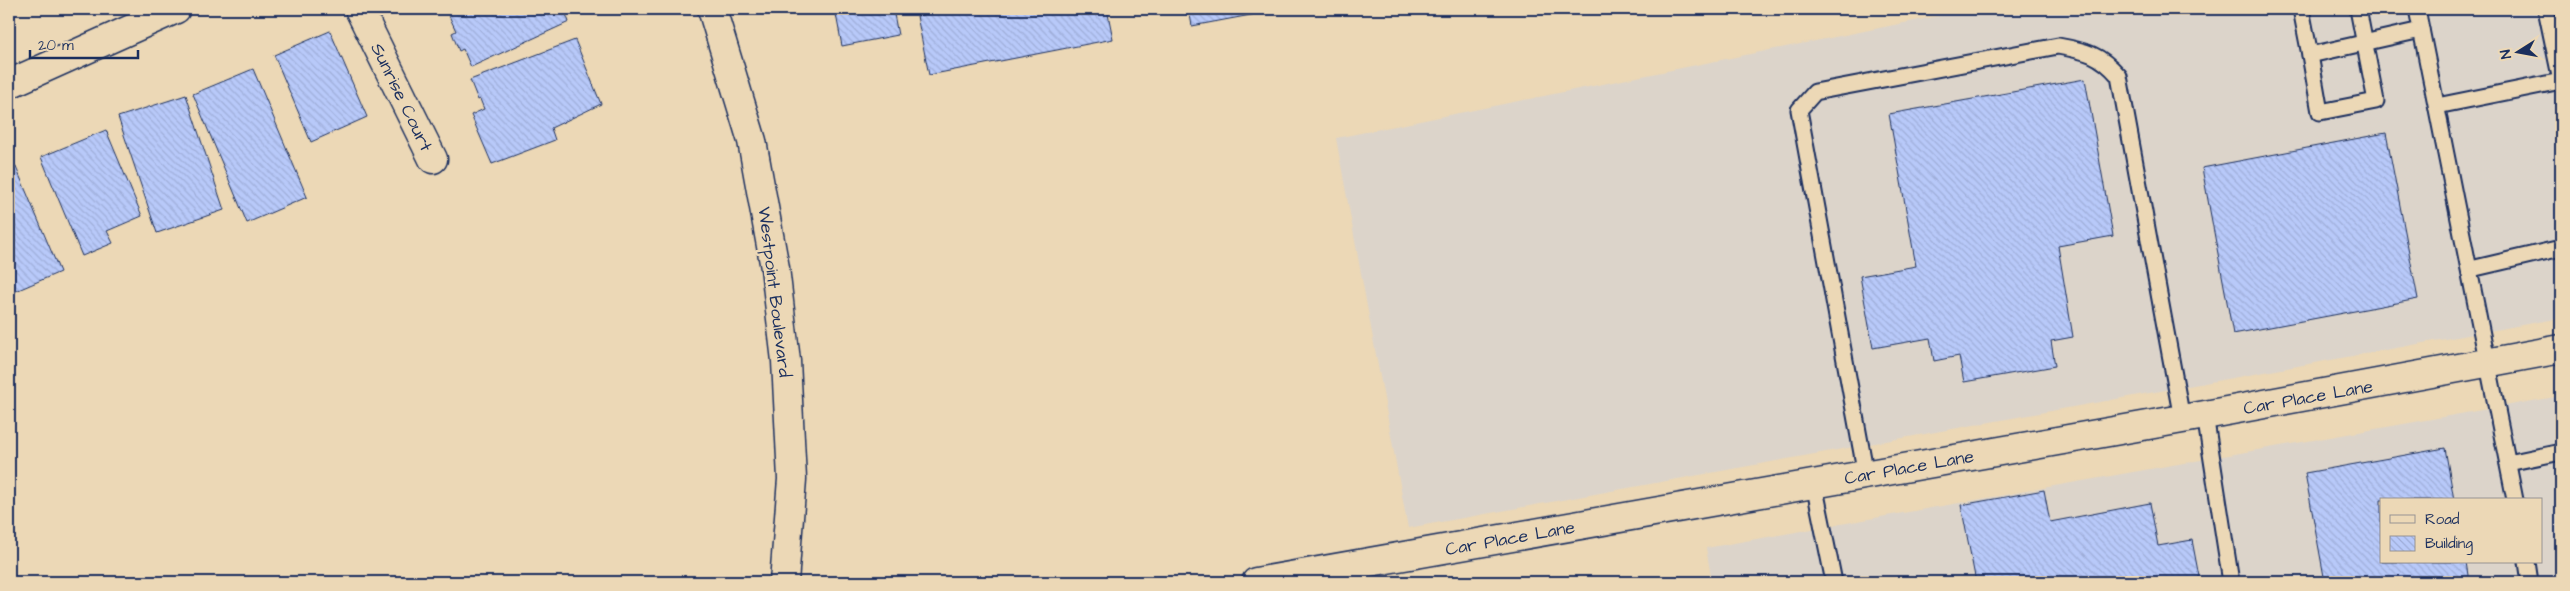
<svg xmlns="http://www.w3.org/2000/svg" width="2570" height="591" font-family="'Architects Daughter',sans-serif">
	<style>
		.built { fill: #dcd4ca; fill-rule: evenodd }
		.building { fill: url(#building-back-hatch); stroke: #1b2f5e }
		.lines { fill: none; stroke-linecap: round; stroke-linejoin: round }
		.lane-casing { stroke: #1b2f5e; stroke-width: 19 }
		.street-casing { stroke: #1b2f5e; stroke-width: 31 }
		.secondary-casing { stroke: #1b2f5e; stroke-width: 31 }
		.lane { stroke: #ecd8b6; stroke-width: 15 }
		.street { stroke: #ecd8b6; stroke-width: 28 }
		.secondary { stroke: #ecd8b6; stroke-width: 28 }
		.labels { text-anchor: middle; stroke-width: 5; stroke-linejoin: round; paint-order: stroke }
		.street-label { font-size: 18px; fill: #1b2f5e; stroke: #ecd8b6 }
	</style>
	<defs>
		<pattern id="building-back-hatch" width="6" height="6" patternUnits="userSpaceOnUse" patternTransform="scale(1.25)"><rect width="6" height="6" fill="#b8c9f9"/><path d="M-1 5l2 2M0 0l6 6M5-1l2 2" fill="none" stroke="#9eadd8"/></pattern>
	</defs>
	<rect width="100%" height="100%" fill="#ecd8b6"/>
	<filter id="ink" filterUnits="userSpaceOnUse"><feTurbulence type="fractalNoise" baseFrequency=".02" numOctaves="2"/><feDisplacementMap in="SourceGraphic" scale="10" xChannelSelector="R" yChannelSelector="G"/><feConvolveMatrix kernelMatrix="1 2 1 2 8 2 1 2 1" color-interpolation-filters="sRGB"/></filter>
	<g filter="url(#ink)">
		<g class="built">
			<path d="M1973 9H2561V318L1408 528 1336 138Z"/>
			<path d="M2561 396V582H1712L1706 548ZM2381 500H2541V562H2381Z"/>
		</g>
		<g class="building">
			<path d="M446 9H564L569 22 471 67 463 49 459 51 452 33 456 31Z"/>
			<path d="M835 9H893L898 35 842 46Z"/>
			<path d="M955 9H1107L1113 39 929 75 917 16Z"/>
			<path d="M1189 9H1283L1192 26Z"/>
			<path d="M330 31 367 117 311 142 274 55Z"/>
			<path d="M575 40 601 104 551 128 555 140 492 164 471 115 484 109 480 99 478 100 470 80Z"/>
			<path d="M253 69 307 197 247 223 193 94Z"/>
			<path d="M2085 79 2113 236 2058 246 2073 337 2051 341 2055 366 1964 382 1959 356 1934 361 1930 338 1873 348 1860 276 1916 266 1889 114Z"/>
			<path d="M186 95 224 210 157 233 118 117Z"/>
			<path d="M106 130 142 216 107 231 113 243 82 256 41 157Z"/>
			<path d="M2386 133 2418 299 2233 334 2202 168Z"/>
			<path d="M15 165 60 272 9 294V167Z"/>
			<path d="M2445 448 2454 500H2381V562H2466L2469 582H2325L2305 473Z"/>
			<path d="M2044 490 2050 522 2150 503 2158 546 2192 540 2200 582H1976L1961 505Z"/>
		</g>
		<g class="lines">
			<g class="lane-casing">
				<g id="lane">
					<path d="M2301 9 2310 55 2421 30"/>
					<path d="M2417 9 2515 500"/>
					<path d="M2546 9 2561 81"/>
					<path d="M2310 55 2320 112 2376 101 2358 9"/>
					<path d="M2437 106 2561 81"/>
					<path d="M2471 269 2561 248"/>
					<path d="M2205 415 2231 582"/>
					<path d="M2508 463 2561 452"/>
					<path d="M1866 475 1799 110 1815 92 2058 46C2086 51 2100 54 2119 76L2182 419"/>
					<path d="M1814 484 1834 582"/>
					<path d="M2527 562 2530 582"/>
				</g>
			</g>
			<g class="street-casing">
				<g id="street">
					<path d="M359 9 433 159"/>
					<path d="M9 84 176 9"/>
					<path d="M1256 582 2205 415 2561 349"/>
				</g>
			</g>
			<g class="secondary-casing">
				<path id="secondary" d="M712 9 752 141 775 268 786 361 792 479 784 582"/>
			</g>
			<use href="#lane" class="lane"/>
			<use href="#street" class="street"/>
			<use href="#secondary" class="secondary"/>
		</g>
	</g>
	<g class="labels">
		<g class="street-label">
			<text transform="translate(402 97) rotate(64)" y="6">Sunrise Court</text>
			<text transform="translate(775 292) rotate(83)" y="6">Westpoint Boulevard</text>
			<text transform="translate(2308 397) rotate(-10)" y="6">Car Place Lane</text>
			<text transform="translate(1909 467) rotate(-10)" y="6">Car Place Lane</text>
			<text transform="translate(1510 538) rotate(-10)" y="6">Car Place Lane</text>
		</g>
	</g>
	<rect width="2570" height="591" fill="none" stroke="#ecd8b6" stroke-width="30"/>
	<rect x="15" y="15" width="2540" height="561" fill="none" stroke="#1b2f5e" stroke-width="2" filter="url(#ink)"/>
	<rect x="2380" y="498" width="162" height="65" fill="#ecd8b6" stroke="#989493"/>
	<rect x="2390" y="515" width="25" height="8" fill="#ecd8b6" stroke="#989493"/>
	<text x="2425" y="524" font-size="15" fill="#1b2f5e">Road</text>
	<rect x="2390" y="536" width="25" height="15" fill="url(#building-back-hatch)" stroke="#989493"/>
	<text x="2425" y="548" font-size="15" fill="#1b2f5e">Building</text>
	<g transform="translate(2518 52) rotate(259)" stroke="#ecd8b6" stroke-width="4" paint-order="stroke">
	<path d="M0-4L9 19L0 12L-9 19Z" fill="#1b2f5e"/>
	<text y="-8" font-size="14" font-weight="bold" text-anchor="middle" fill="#1b2f5e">N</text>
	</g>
	<path d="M30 50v8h108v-8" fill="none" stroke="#1b2f5e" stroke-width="2.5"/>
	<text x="38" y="50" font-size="15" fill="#1b2f5e" stroke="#ecd8b6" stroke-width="4" paint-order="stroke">20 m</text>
</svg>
